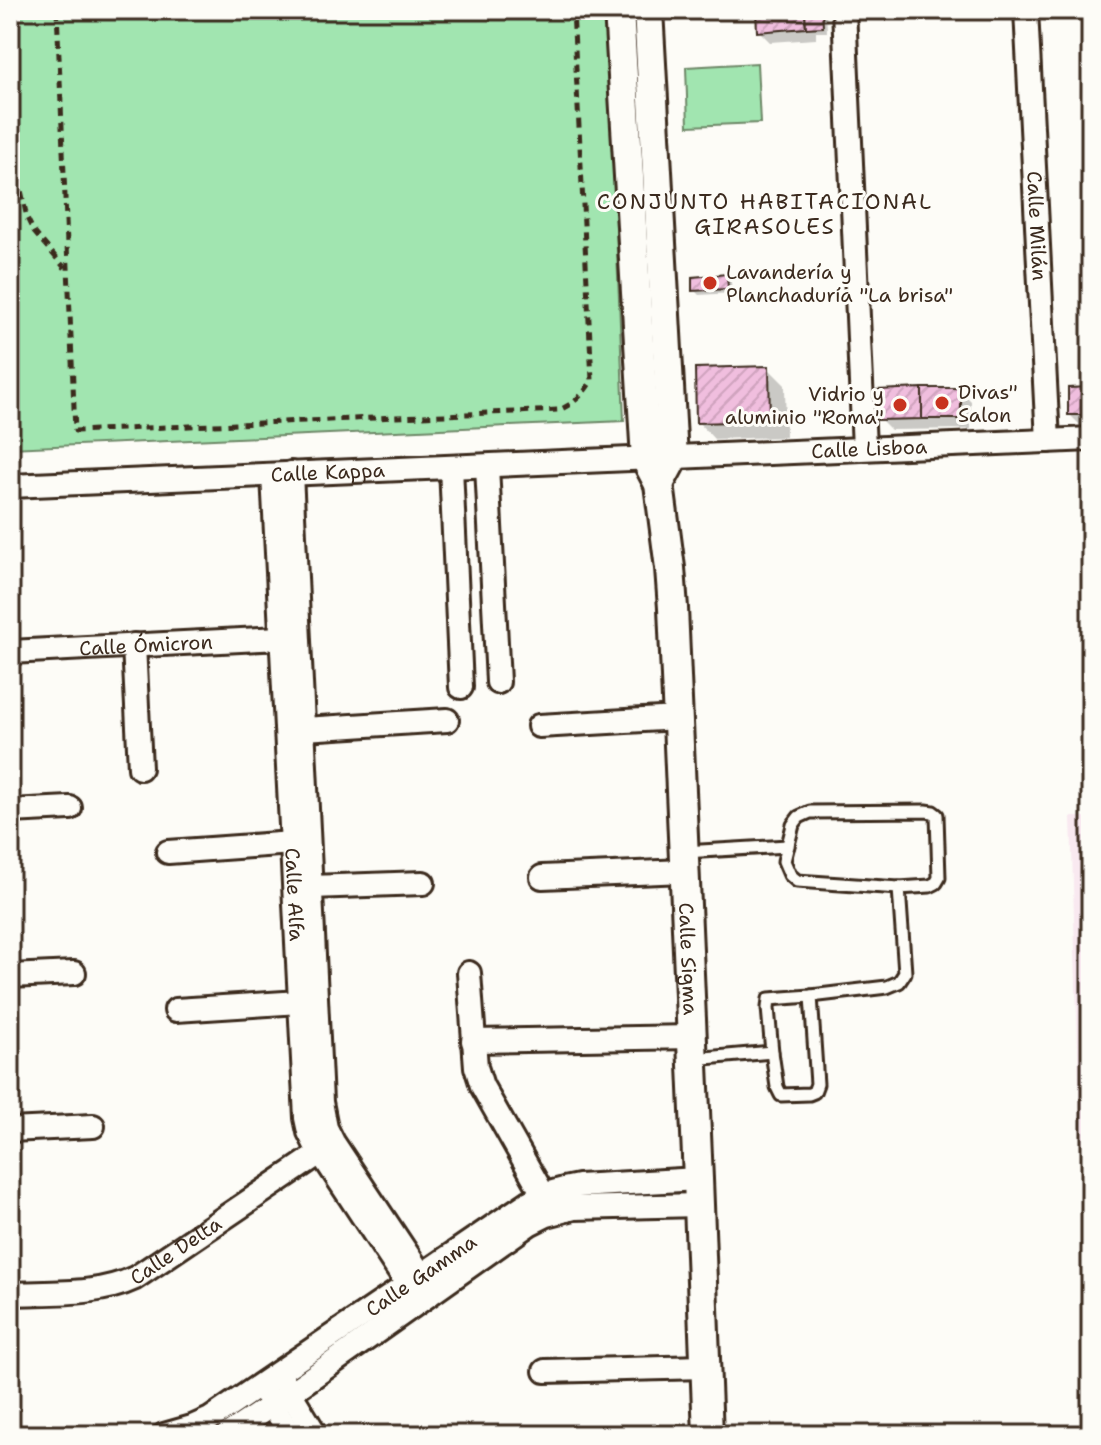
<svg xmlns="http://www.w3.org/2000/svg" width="1101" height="1445" font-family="'Shantell Sans',sans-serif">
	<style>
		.built { fill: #f9e9f0 }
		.green { fill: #a1e5b0; stroke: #6e8867; stroke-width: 2 }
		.shadow { fill: #0003 }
		.building { fill: url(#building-hatch); stroke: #3b2a1e; stroke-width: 2 }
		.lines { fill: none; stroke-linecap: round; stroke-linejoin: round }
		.service-casing { stroke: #3b2a1e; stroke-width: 17 }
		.minor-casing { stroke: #3b2a1e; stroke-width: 28 }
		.tertiary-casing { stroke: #3b2a1e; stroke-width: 34 }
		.path { stroke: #3b2a1e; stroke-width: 5; stroke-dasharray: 8 6; stroke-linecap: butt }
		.service { stroke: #fdfcf7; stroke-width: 11 }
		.minor { stroke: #fdfcf7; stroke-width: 22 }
		.tertiary { stroke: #fdfcf7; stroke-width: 28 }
		.poi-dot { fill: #c8321e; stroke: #fdfcf7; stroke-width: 3 }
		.labels { text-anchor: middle; stroke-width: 6; stroke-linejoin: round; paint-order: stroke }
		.street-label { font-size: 20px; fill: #3b2a1e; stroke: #fdfcf7 }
		.poi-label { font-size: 20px; fill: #3b2a1e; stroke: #fdfcf7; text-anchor: start }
		.neighbourhood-label { font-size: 22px; letter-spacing: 2px; fill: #3b2a1e; stroke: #fdfcf7 }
	</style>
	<defs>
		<pattern id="building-hatch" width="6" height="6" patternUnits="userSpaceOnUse" patternTransform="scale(2)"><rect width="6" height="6" fill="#f0bede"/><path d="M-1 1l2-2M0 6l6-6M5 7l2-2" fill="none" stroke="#cfa3be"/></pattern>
	</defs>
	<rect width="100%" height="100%" fill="#fdfcf7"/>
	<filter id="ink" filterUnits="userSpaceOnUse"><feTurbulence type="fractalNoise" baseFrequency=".0125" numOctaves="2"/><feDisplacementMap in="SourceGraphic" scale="16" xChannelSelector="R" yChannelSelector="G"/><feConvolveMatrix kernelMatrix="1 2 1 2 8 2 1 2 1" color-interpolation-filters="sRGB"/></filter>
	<g filter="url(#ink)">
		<path class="built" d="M1071 817H1091V1183L1082 1184Z"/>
		<g class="green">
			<path d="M10 10H607L624 421 10 448Z"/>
			<path d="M757 63 760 123 688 126 686 67Z"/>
		</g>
		<g class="shadow">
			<path d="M758 10H826L827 32H816V39L770 42 759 31Z"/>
			<path d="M726 277 731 282 732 293 699 295 694 290Z"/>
			<path d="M768 368 785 385 786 437 714 439 698 422Z"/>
			<path d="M1091 389V425L1081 426 1070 415Z"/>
			<path d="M960 390 971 401V429L891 430 880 419Z"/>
		</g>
		<g class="building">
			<path d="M756 10H805L806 28 757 32Z"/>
			<path d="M805 10H822L823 27 806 28Z"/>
			<path d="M727 274 728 289 692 291V277Z"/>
			<path d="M769 366 770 421 696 423 695 368Z"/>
			<path d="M1091 387V415H1068V388Z"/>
			<path d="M922 388V419L878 420 877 390Z"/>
			<rect x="922" y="388" width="39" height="31"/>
		</g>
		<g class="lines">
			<g class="service-casing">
				<g id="service">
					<path d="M926 811 933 812 937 815 939 878 936 883 930 886 899 888 797 881 790 875 784 861 793 825 799 817 810 812Z"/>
					<path d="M684 852 788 846"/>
					<path d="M772 1052 768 1008 769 999 811 996 887 987 899 982 905 973 899 888"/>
					<path d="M694 1059 772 1052 777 1087 781 1095 809 1094 814 1092 817 1084 811 996"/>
				</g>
			</g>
			<g class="minor-casing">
				<g id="minor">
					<path d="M844 10 864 448"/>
					<path id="s1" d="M1026 10 1048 441"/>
					<path d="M487 466 498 682"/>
					<path d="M451 467 461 687"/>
					<path d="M291 473 321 1102 326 1128 333 1142 422 1276"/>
					<path id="s2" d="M273 475 306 1118 309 1132 315 1144 408 1285"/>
					<path id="s3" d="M10 486 1091 439"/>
					<path d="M134 645 140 768"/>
					<path id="s4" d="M10 652 281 638"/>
					<path d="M539 726 678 718"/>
					<path d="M304 729 447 720"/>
					<path d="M10 811 70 808"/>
					<path d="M168 852 292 843"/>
					<path d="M542 877 684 871"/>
					<path d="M311 887 423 883"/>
					<path d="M469 973 476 1067 482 1086 543 1194"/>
					<path d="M10 976 74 973"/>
					<path d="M176 1010 300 1002"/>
					<path d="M473 1041 692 1037"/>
					<path d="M10 1130 93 1126"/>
					<path id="s5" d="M10 1294C51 1292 97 1296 135 1278L320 1153"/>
					<path d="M545 1371 705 1367"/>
					<path d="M283 1381 316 1435"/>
					<path d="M265 1393 291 1435"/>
					<path id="s6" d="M164 1435 192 1427 210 1419 529 1202C545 1193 560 1189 578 1186L698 1179"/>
					<path d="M227 1435 290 1393 529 1224 547 1215 574 1208 699 1205"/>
				</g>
			</g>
			<g class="tertiary-casing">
				<g id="tertiary">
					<path id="s7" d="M619 10 646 459 659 484 670 568 673 608 698 1179 708 1435"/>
					<path d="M648 10 673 458 659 484"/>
				</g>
			</g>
			<g class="path">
				<path d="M57 10 75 431 559 410C575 403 583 395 592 380L573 10"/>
				<path d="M10 166 21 190 27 218 34 232 65 268"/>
			</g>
			<use href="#service" class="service"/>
			<use href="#minor" class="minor"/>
			<use href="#tertiary" class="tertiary"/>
		</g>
	</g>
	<g class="poi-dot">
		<circle cx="710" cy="283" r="8"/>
		<circle cx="942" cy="403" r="8"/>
		<circle cx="900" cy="405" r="8"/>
	</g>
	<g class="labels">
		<g class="street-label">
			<text dy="7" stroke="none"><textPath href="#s1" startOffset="216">Calle Milán</textPath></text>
			<text dy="7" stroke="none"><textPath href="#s3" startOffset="860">Calle Lisboa</textPath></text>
			<text dy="7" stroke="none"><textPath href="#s3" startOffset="318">Calle Kappa</textPath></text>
			<text dy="7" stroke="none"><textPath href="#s4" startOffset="136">Calle Ómicron</textPath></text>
			<text dy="7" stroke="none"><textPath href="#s2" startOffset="420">Calle Alfa</textPath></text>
			<text dy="7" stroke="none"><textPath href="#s7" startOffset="954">Calle Sigma</textPath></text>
			<text dy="7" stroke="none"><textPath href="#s5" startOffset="176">Calle Delta</textPath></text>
			<text dy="7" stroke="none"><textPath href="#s6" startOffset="304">Calle Gamma</textPath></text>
		</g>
		<g class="poi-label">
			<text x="726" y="279">Lavandería y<tspan x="726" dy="23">Planchaduría "La brisa"</tspan></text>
			<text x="958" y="399">Divas''<tspan x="958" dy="23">Salon</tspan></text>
			<text x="884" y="401" text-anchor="end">Vidrio y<tspan x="884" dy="23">aluminio "Roma"</tspan></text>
		</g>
		<g class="neighbourhood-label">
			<text x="765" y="209">CONJUNTO HABITACIONAL<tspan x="765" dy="25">GIRASOLES</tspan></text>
		</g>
	</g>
	<rect width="1101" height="1445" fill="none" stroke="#fdfcf7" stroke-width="40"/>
	<rect x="20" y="20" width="1061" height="1405" fill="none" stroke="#3b2a1e" stroke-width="3" filter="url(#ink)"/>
</svg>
